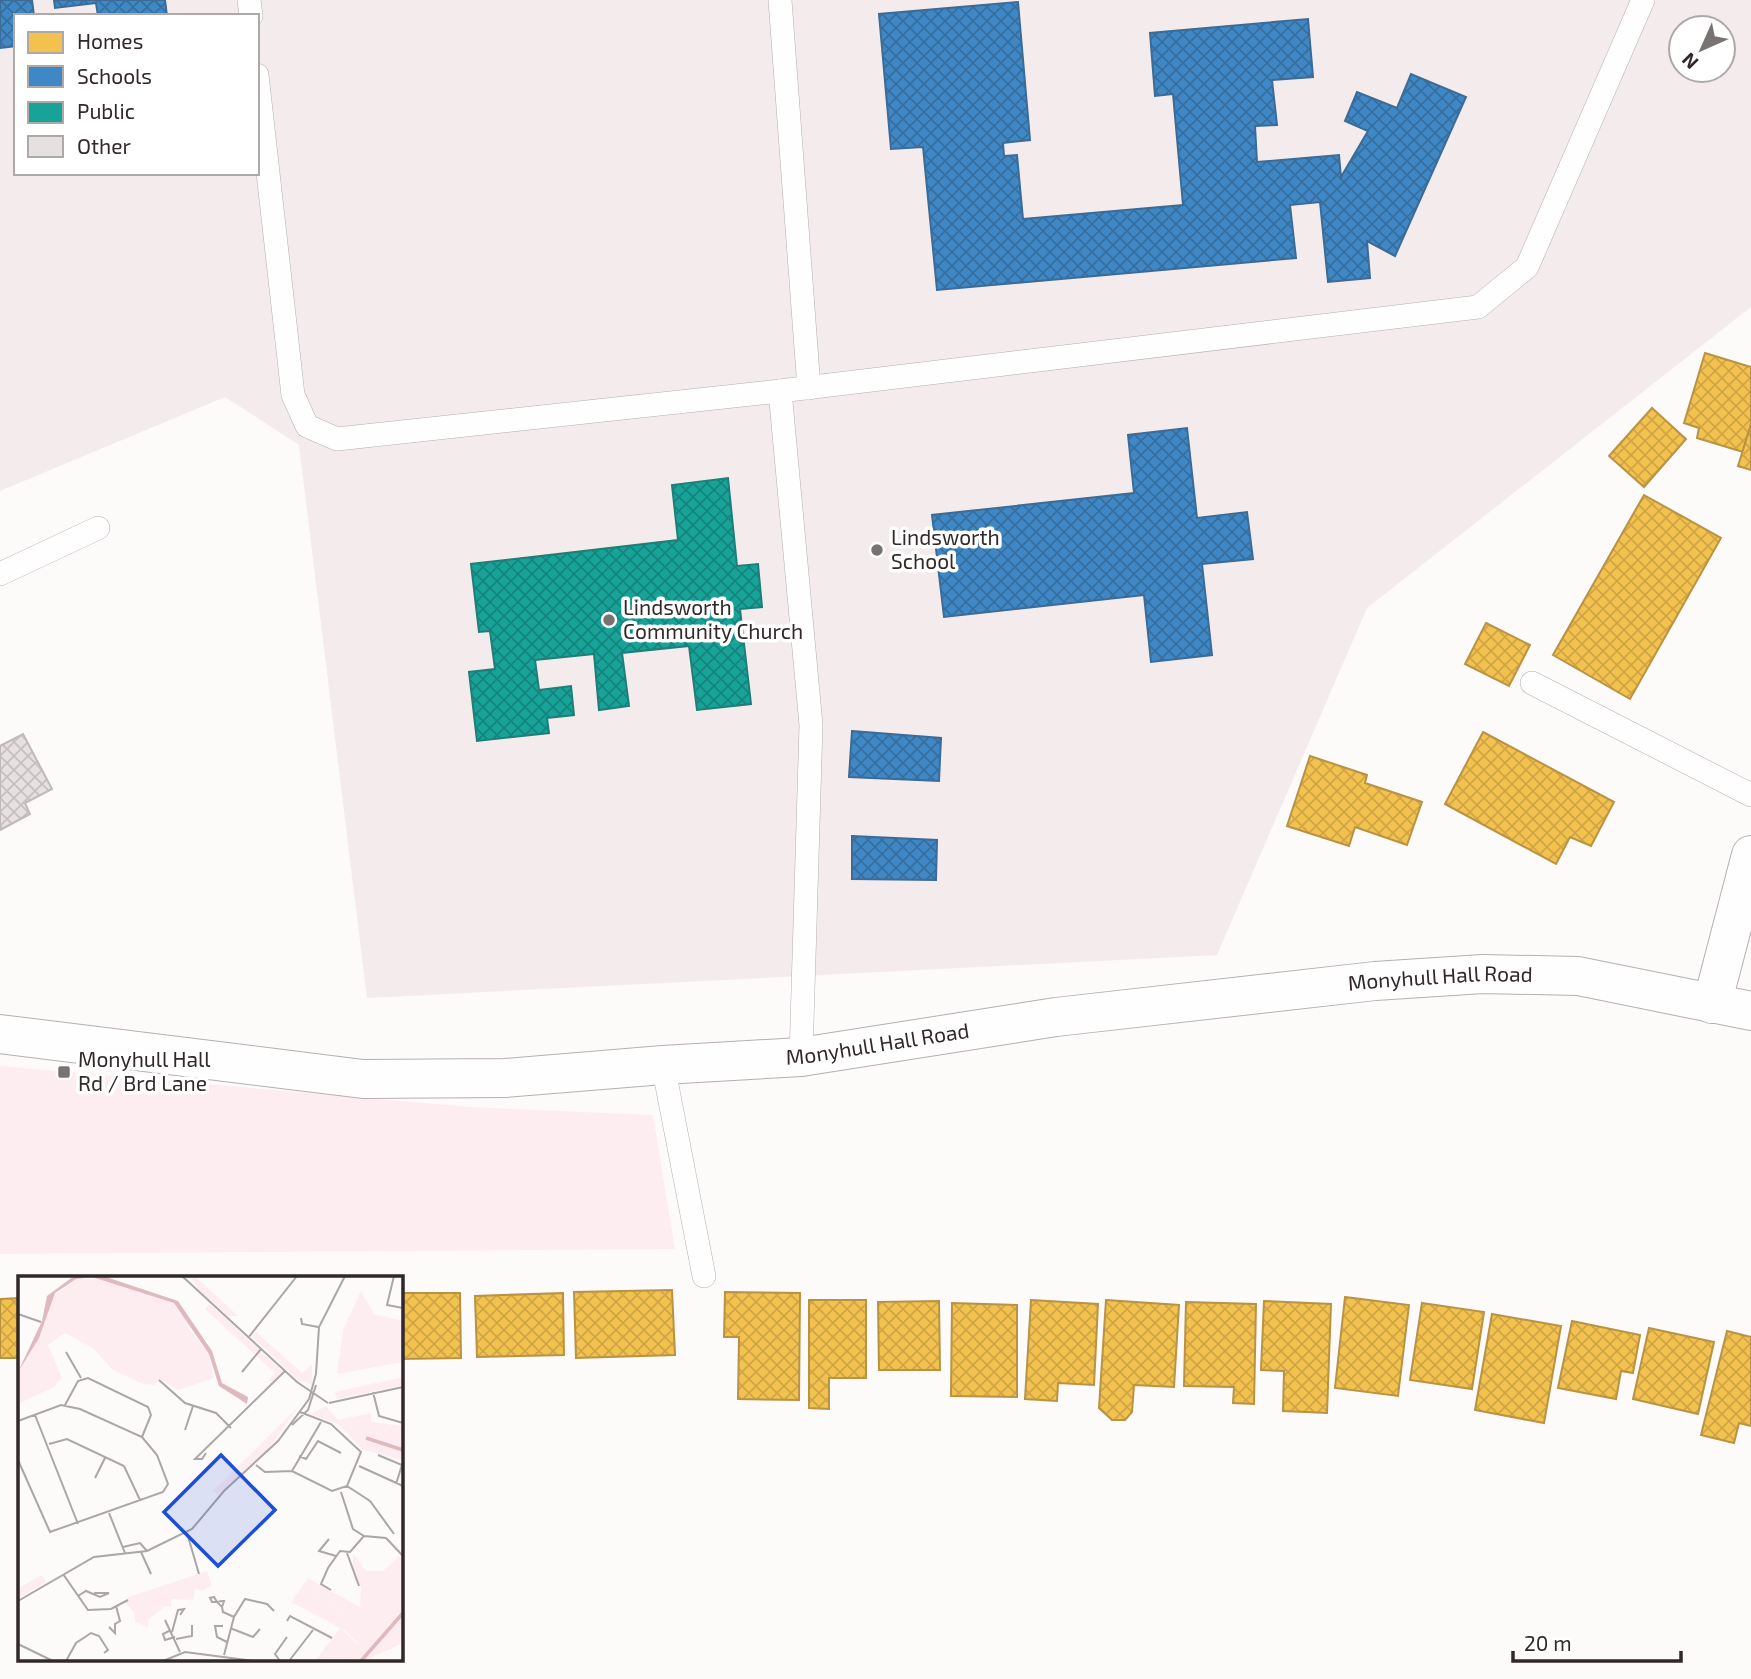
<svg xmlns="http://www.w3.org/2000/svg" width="1751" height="1679" font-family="'Exo 2',sans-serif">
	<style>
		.built { fill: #f4ebec; fill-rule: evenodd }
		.green { fill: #feedf0 }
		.homes { fill: url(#homes-cross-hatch); stroke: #b89343; stroke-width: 2 }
		.schools { fill: url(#schools-cross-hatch); stroke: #3b6b96; stroke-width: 2 }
		.public { fill: url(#public-cross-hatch); stroke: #1f7e77; stroke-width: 2 }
		.building { fill: url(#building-cross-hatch); stroke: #c0babb; stroke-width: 2 }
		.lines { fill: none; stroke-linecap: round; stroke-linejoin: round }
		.lane-casing { stroke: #b5afb0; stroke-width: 24 }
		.street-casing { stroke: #b5afb0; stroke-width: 40 }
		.secondary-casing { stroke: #b5afb0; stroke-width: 40 }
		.lane { stroke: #fffefe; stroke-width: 23 }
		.street { stroke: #fffefe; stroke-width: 38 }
		.secondary { stroke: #fffefe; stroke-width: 38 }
		.poi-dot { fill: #797272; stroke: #fff; stroke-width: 2.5 }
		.labels { text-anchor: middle; stroke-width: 7; stroke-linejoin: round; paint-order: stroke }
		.poi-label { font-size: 21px; fill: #322829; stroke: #fff; text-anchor: start }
		.street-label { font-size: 21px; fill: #322829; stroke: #fff }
		.inset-river { fill: none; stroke: #deb9be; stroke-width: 3.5 }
		.inset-road { fill: none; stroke: #aca6a6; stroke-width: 2 }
		.view { fill: #1d4ed8; fill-opacity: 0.15; stroke: #1d4ed8; stroke-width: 3.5 }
		.inset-edge { fill: none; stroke: #322829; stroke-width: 3.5 }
	</style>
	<defs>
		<pattern id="homes-cross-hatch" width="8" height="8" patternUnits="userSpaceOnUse" patternTransform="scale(1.75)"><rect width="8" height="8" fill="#f2c14e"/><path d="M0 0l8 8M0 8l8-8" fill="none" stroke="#d0a644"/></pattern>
		<pattern id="schools-cross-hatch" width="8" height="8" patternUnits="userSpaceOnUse" patternTransform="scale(1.75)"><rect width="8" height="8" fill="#3f88c5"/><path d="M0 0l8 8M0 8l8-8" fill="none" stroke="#356fa0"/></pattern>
		<pattern id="public-cross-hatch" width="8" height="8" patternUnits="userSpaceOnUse" patternTransform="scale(1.75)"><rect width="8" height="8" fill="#17a398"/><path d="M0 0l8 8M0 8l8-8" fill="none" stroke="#15857c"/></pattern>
		<pattern id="building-cross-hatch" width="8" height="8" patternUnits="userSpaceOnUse" patternTransform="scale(1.75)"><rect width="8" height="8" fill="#e7e0e1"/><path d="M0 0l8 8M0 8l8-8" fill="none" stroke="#c7c0c1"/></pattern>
	</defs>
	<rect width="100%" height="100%" fill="#fdfafa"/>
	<path class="built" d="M0 0H1751V307L1367 608 1217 955 367 998 299 445 225 397 0 491ZM16 16H257V173H16ZM1681 28H1723V70H1681Z"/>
	<path class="green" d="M0 1066 470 1107 653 1115 675 1249 0 1254Z"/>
	<g class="homes">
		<path d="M1705 353 1751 367V424L1743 452 1697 438 1699 428 1684 423Z"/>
		<path d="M1652 408 1686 439 1644 487 1609 456Z"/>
		<path d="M1751 424V470L1738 466Z"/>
		<path d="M1644 495 1721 538 1630 699 1553 655Z"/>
		<path d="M1486 623 1530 645 1509 686 1465 664Z"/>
		<path d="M1483 732 1614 802 1591 846 1570 837 1556 864 1445 804Z"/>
		<path d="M1310 756 1367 775 1365 783 1422 802 1407 845 1355 827 1349 846 1287 826Z"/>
		<path d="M672 1290 675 1355 576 1358 574 1292Z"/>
		<path d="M725 1292 800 1293 799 1400 738 1399 739 1337H724Z"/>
		<path d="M401 1293H460L461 1358 401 1359Z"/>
		<path d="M563 1293 564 1355 477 1357 475 1296Z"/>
		<path d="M1345 1297 1409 1305 1398 1396 1335 1388Z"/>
		<path d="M19 1298V1358H0V1299Z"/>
		<path d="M809 1300H866V1378H829V1409L809 1408Z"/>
		<path d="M1031 1300 1098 1304 1094 1385 1058 1383 1057 1401 1025 1399Z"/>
		<path d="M1106 1300 1179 1305 1174 1387 1134 1385 1132 1412 1125 1420H1112L1099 1408Z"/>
		<path d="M939 1301 940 1370H879L878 1302Z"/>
		<path d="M1264 1301 1331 1304 1327 1413 1283 1411 1284 1371 1261 1370Z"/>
		<path d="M1186 1302 1256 1304 1254 1404 1233 1403 1234 1387 1184 1386Z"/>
		<path d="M952 1303 1017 1305V1397L951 1396Z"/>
		<path d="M1422 1303 1484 1312 1472 1389 1410 1380Z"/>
		<path d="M1492 1314 1561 1326 1544 1423 1475 1410Z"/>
		<path d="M1572 1321 1640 1335 1633 1373 1621 1371 1616 1399 1558 1388Z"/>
		<path d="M1649 1328 1714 1342 1698 1414 1633 1399Z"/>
		<path d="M1727 1331 1751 1337V1426L1739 1423 1734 1443 1701 1435Z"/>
	</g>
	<g class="schools">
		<path d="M0 0H32L34 16H16V46L0 48Z"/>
		<path d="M54 0H165L167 16H98L96 3 55 8Z"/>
		<path d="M1018 2 1030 140 1003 143 1004 156 1017 155 1023 219 1183 205 1173 94 1155 96 1150 33 1308 19 1313 77 1272 80 1277 125 1255 126 1257 162 1339 155 1341 177 1368 131 1345 121 1357 92 1397 108 1411 74 1466 97 1395 256 1367 241 1370 278 1328 282 1320 202 1290 205 1296 258 937 290 923 147 891 149 879 14Z"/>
		<path d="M1187 428 1197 518 1247 512 1253 559 1202 564 1212 655 1151 662 1144 595 944 617 932 515 1134 493 1128 435Z"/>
		<path d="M852 731 941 738 939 781 849 777Z"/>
		<path d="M852 836 937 840 936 880 852 879Z"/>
	</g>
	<path class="public" d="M728 478 737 566 758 564 762 607 740 609 751 704 697 710 689 646 622 653 629 706 599 710 594 654 535 660 539 690 571 686 574 715 547 718 549 733 477 741 469 672 495 669 490 631 479 632 471 564 678 540 672 485Z"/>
	<path class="building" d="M23 734 52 789 25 803 30 814 0 830V746Z"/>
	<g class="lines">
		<g class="lane-casing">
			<g id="lane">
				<path d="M249 0 251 16"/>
				<path d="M780 0 809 388"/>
				<path d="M257 75 293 395 307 426 337 439 780 391 1478 307 1527 267 1643 0"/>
				<path d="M780 391 811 725 801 1057"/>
				<path d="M0 574 98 528"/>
				<path d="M1532 683 1751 795"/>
				<path d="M663 1065 704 1276"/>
			</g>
		</g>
		<g class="street-casing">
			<path id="street" d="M1712 1004 1751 855"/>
		</g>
		<g class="secondary-casing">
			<g id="secondary">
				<path id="s1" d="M0 1034 363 1079 505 1078 663 1065 801 1057 1056 1017 1375 981 1483 974 1578 976 1751 1011"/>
			</g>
		</g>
		<use href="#lane" class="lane"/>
		<use href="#street" class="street"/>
		<use href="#secondary" class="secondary"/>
	</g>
	<g class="poi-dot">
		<circle cx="877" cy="550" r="7"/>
		<circle cx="609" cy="620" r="7"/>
		<rect x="57" y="1065" width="14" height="14" rx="3.5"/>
	</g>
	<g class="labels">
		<g class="poi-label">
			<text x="891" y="545">Lindsworth<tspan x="891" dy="24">School</tspan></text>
			<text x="623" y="615">Lindsworth<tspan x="623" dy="24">Community Church</tspan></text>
			<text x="78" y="1067">Monyhull Hall<tspan x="78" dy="24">Rd / Brd Lane</tspan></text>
		</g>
		<g class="street-label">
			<text dy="7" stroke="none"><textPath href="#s1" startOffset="1449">Monyhull Hall Road</textPath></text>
			<text dy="7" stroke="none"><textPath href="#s1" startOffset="882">Monyhull Hall Road</textPath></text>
		</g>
	</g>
	<g transform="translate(18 1276)">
		<rect width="385" height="385" fill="#fdfafa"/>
		<path d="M177 0 220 40H210L181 14 172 1ZM192 28 264 95 254 107 251 104 257 97 187 33ZM238 56 284 97 294 88V109L278 102 234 61ZM385 101V109L319 123 317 116ZM282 129 246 179 200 219 195 215ZM24 299 28 306 0 322V312ZM385 345V367L346 385 363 366Z" fill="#feedf0"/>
		<path d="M58 3H81L156 27 176 56 156 33 33 43 47 57 30 69 44 102 36 111 0 128V96L25 51 32 23ZM308 130 320 144 353 137V146L385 150V184L345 174 320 148 293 138ZM290 302 300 308 297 318 329 338 385 333V345L346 385H338L343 371 328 355 273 326Z" fill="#feedf0"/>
		<path d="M343 15 356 38 385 45V86L319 98 325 54Z" fill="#feedf0"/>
		<path d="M79 7 156 33 191 78 196 102 160 114 142 103 136 109 125 108 95 94 75 72 47 57 33 43 39 23 56 8ZM335 277 348 295H365L380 281 385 282V338L347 368 325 346 329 338 297 318 300 308 342 331 343 311 335 297ZM189 295 194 309 184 315 177 313 175 324 153 323V331L147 330 131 343 130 351 117 346 116 336 107 327 110 321ZM322 352 343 371 338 385H297Z" fill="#feedf0"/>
		<path d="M56 0H85L160 25 194 75 204 107 230 121 229 128 201 110 191 78 156 27 74 1 58 3 37 17 21 62 0 96 24 45 29 20Z" fill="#deb9be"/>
		<path class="inset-river" d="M348 162 385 174M343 385 385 337"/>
		<path class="inset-road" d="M164 0 279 106 310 127M376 0 369 29 385 32M0 38 23 46M283 42 284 48 300 51M230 62 279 0M48 76 63 102M224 96 243 73M298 98 301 51 327 0M141 104 167 127 198 137 213 152M355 116 361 140 385 147M311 127 385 111M47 129 60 105 70 102 130 131 133 139 124 161M17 139 60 248M0 145 43 129 62 133 124 161 139 179 150 208 145 216 32 256 0 184M274 149 290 134 298 109M167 154 175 130M31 168 49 163 106 190 122 224M188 177 184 183H177L267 95M360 179 384 189 378 208M281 180 288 183 300 165 323 177M238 189 247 196 274 195 314 215 329 210 343 176 313 148 282 136M341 190 385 210M274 195 303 146M77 202 87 182M329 210 352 225 376 258M323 216 335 253 346 260 368 262M91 237 107 277M169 257 181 298M368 262 385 280M311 263 301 275 318 280M105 271 122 267 129 275M123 276 133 298M329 277 341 310M45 298 70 334 93 333 110 324M313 314 303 308 310 292 322 275 332 276 346 260M60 320 68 315 82 321 91 317H76M0 325 76 281 129 275 174 253 206 215 260 165 291 123 298 98M204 331 206 325H204L199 326H194L192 322 196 321 199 326 204 331 205 336 216 341M147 344 162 376M269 345 272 340 314 362M205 350H197L199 361 209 366M91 351 97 357V348L102 345 98 330M212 352 235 361 242 353M151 355 145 358 147 364 157 361M154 356 160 334 166 333 162 339M158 363 174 360V349M0 368 35 385M206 379 216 341 227 323 249 328 256 335M48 385 58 367 73 357 81 360 90 374 86 377M145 385 167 376 236 385M262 385 257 378 269 361M271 385 295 354"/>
		<path class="view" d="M203 179 257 234 200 290 146 236Z"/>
		<rect width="385" height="385" class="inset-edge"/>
	</g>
	<rect x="14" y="14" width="245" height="161" fill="#ffffff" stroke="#ada9a9" stroke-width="2"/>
	<rect x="28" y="32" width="35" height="21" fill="#f2c14e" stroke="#ada9a9" stroke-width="2"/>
	<text x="77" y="49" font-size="21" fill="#322829">Homes</text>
	<rect x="28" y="66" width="35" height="21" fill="#3f88c5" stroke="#ada9a9" stroke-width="2"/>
	<text x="77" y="84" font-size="21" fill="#322829">Schools</text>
	<rect x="28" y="102" width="35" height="21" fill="#17a398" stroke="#ada9a9" stroke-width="2"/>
	<text x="77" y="119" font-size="21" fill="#322829">Public</text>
	<rect x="28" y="136" width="35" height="21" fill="#e7e0e1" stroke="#ada9a9" stroke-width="2"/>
	<text x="77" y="154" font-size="21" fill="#322829">Other</text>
	<g transform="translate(1702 49) rotate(225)"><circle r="33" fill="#ffffff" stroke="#ada9a9" stroke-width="2"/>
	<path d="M0-5L12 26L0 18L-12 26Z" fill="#797272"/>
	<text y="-10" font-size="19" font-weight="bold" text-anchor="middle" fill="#322829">N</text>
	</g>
	<path d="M1513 1651v10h168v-10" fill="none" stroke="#322829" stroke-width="3.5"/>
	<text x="1524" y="1651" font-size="21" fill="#322829" stroke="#ffffff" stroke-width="5" paint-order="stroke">20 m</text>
</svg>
